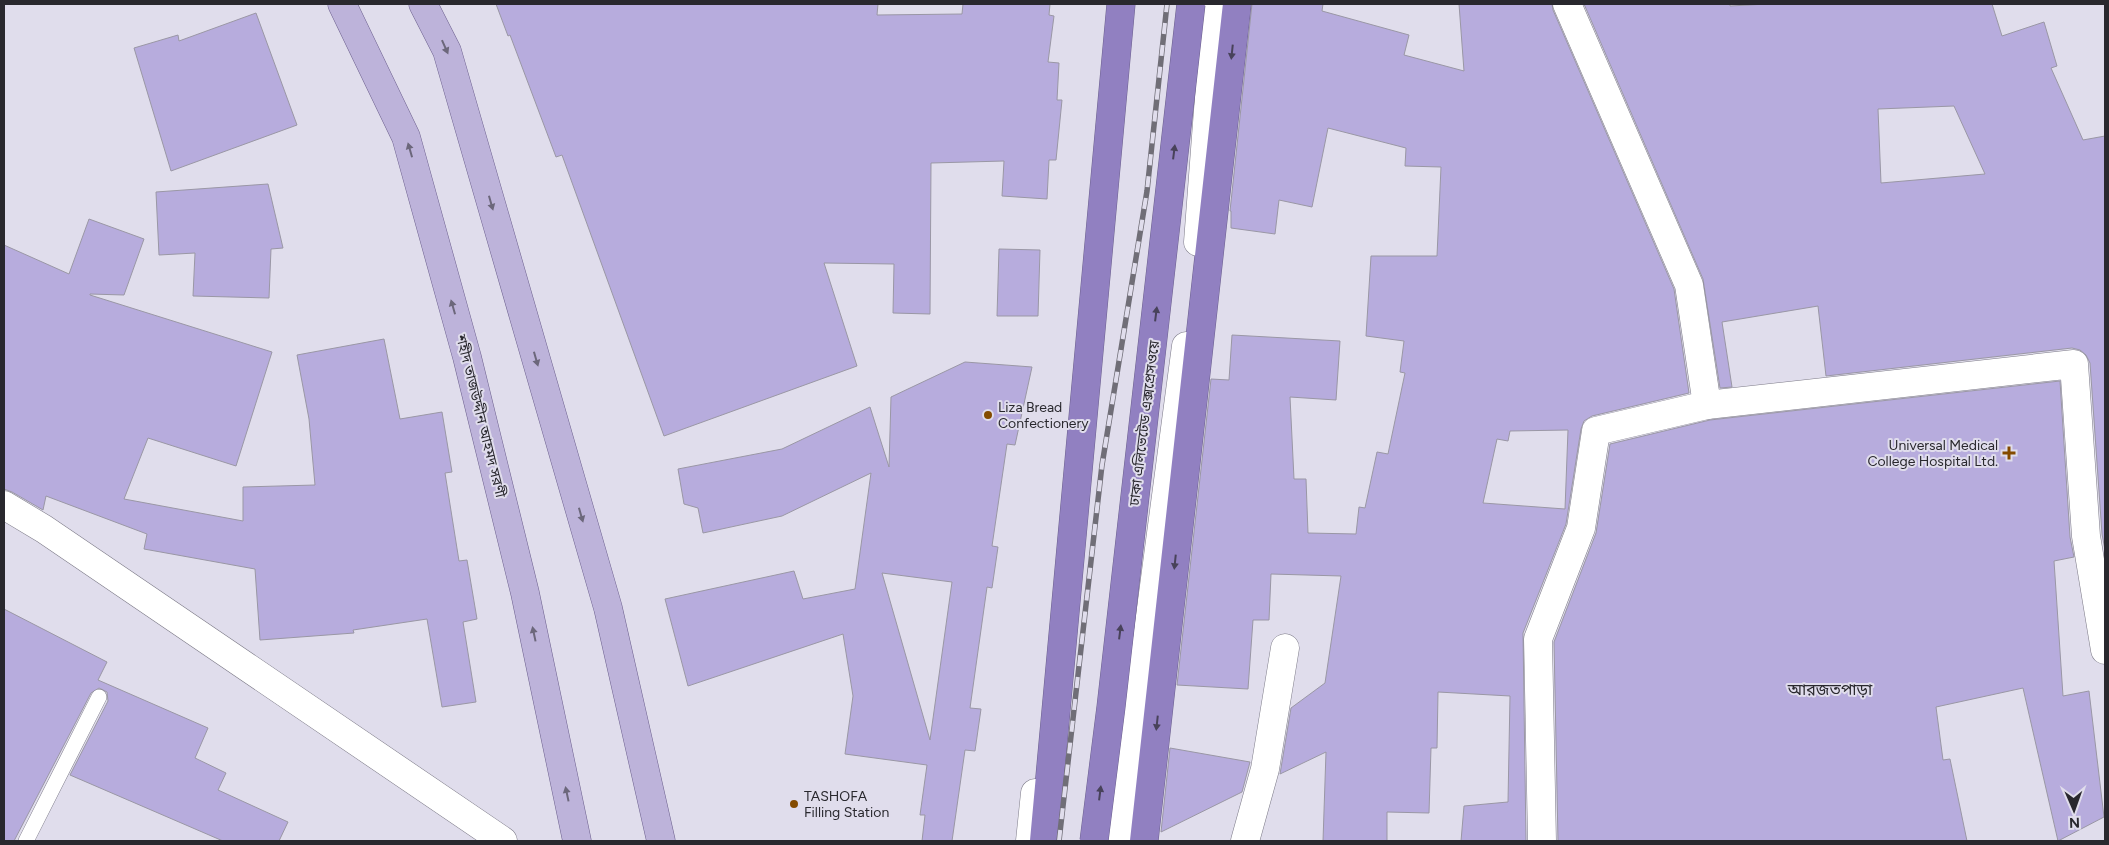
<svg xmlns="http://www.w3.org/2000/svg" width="2109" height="845" font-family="Figtree,'Noto Sans Bengali',sans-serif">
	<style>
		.building { fill: #b7acdd; stroke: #9a97a5; fill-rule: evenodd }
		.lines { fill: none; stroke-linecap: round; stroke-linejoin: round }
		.lane-casing { stroke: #7d7b88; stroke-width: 16 }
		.street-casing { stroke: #7d7b88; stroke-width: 29 }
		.primary-casing { stroke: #6d618e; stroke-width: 29 }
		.highway-casing { stroke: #6d618e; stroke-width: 29 }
		.lane { stroke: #fff; stroke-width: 15 }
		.street { stroke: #fff; stroke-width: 28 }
		.primary { stroke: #bdb3da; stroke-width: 28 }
		.highway { stroke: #9180c1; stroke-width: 28 }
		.tram { stroke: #706e77; stroke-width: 1 }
		.rail-casing { stroke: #706e77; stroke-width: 5.5 }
		.rail { stroke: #e0ddec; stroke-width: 4; stroke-dasharray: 11; stroke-linecap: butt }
		.highway-bridge-casing { stroke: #6d618e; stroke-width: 29; stroke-linecap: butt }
		.highway-bridge { stroke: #9180c1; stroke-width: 28 }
		.oneway { fill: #6c677b }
		.oneway2 { fill: #48425a }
		.poi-dot { fill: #844b00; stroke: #e0ddec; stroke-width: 2 }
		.labels { text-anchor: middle; stroke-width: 4; stroke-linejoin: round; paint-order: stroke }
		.poi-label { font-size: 14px; fill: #29282e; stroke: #e0ddec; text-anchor: start }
		.street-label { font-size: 14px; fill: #29282e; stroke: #e0ddec }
		.quarter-label { font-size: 16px; fill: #29282e; stroke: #e0ddec }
	</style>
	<rect width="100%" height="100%" fill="#e0ddec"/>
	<g class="building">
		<path d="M496 4H878L877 15 962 14 963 4H1050L1049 15 1054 16 1048 62 1059 63 1057 100H1062L1056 160H1049L1047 199 1002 196 1004 161 931 163 930 314 893 313 894 264 824 263 857 366 664 436 562 155 556 157 510 35 508 36Z"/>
		<path d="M1252 4H1323L1322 11 1409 35 1404 55 1464 71 1459 4H1552L1553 10 1674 289 1689 393 1592 416 1584 421 1581 429 1566 524 1523 633 1526 841H1461L1464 806 1508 802 1510 696 1438 692 1437 748H1431L1429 813 1387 812V841H1323L1326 752 1280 774 1291 708 1325 683 1341 576 1271 574 1269 620H1253L1248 689 1177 685 1211 379 1229 380 1232 335 1340 341 1336 400 1290 397 1294 479H1306L1308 533 1356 534 1359 507 1365 508 1377 452 1388 454 1405 373 1400 372 1404 341 1366 336 1371 256H1437L1441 167 1405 166 1406 148 1328 128 1312 207 1279 200 1275 234 1231 228V211H1230ZM1568 430 1565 509 1483 503 1497 439 1508 441 1510 431Z"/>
		<path d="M1584 4H1730V6L1767 4H1992L2002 36 2044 22 2057 66 2051 68 2083 140 2105 136V550L2102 534 2090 363 2086 355 2080 350 2072 348 1826 376 1818 306 1722 322 1732 387 1720 388 1703 279ZM1954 106 1985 174 1881 183 1878 109Z"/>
		<path d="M256 13 297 125 171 171 134 48 178 35 179 41Z"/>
		<path d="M268 184 283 248 271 249 269 298 193 296 195 253 159 255 156 192Z"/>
		<path d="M89 219 144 239 124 295 90 294V295L272 352 236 466 148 438 124 499 243 521V487L315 485 309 419 297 355 384 339 400 419 442 412 452 472 445 473 459 561 467 560 477 619 463 622 476 702 442 707 427 619 353 630 354 633 260 640 255 569 144 549 147 534 46 496 43 510 12 492 4 489V245L69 274Z"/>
		<path d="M999 249 1040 250 1038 316H997Z"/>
		<path d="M965 362 1032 367 1015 445 1007 444 992 546 998 547 992 588 987 587 970 708 981 709 975 751 965 750 952 841H922L925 815H920L927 765 845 754 853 696 843 634 688 686 665 599 794 571 803 599 855 589 871 473 782 516 703 533 698 508 684 504 678 469 782 449 870 407 889 467 891 397ZM882 573 952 582 930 740Z"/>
		<path d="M2060 381 2070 537 2074 557 2054 561 2063 696 2089 691 2104 817 2058 841 2023 688 1936 707 1943 760 1950 759 1967 841H1558L1554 642 1596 533 1610 444 1710 420Z"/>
		<path d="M4 609 107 662 98 680 208 728 195 758 226 773 218 790 288 822 279 841H223L70 775 108 701 107 692 99 688 91 693 14 841H4Z"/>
		<path d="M1170 748 1250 762 1242 792 1161 832Z"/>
	</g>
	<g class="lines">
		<g class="lane-casing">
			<path id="lane" d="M26 841 99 697"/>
		</g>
		<g class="street-casing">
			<g id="street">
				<path d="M1198 242 1216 4"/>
				<path d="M1707 405 2074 364 2086 536 2105 650"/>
				<path d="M4 505 44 529 503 841"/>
				<path d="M1030 841 1035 793"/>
				<path d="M1120 841 1186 346"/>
				<path d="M1245 841 1265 769 1285 648"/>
				<path d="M1542 841 1538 639 1581 528 1596 431 1707 405 1689 285 1567 4"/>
			</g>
		</g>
		<g class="primary-casing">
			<g id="primary">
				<path d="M342 4 406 137 467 357 525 593 577 841"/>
				<path d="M423 4 447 51 608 608 661 841"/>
			</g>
		</g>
		<g class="highway-casing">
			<g id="highway">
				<path d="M1044 841 1121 4"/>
				<path d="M1144 841 1237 4"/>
			</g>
		</g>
		<use href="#lane" class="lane"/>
		<use href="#street" class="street"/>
		<use href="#primary" class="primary"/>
		<use href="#highway" class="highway"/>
		<path class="tram" d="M1092 841 1135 469 1180 196 1200 4"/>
		<g class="rail-casing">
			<path id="rail" d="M1059 841 1102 465 1147 191 1167 4"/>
		</g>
		<use href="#rail" class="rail"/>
		<g class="highway-bridge-casing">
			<path id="highway-bridge" d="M1094 841 1111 707 1191 4"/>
		</g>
		<use href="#highway-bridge" class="highway-bridge"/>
	</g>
	<defs><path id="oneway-solid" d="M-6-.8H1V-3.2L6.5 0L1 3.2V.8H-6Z" transform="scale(1.25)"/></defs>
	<g class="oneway">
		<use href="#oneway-solid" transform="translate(445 47) rotate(66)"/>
		<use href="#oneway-solid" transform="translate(410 150) rotate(-106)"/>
		<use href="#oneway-solid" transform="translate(491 203) rotate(74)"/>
		<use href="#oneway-solid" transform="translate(453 307) rotate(-106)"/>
		<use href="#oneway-solid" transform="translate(536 359) rotate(74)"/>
		<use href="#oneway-solid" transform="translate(581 515) rotate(74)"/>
		<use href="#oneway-solid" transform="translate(534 634) rotate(-102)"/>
		<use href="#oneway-solid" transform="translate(567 794) rotate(-102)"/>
	</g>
	<g class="oneway2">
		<use href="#oneway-solid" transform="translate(1232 52) rotate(96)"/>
		<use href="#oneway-solid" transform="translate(1174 152) rotate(-83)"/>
		<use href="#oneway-solid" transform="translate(1156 314) rotate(-83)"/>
		<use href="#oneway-solid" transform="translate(1175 562) rotate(96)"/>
		<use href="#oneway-solid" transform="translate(1120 632) rotate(-83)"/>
		<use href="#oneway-solid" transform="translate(1157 723) rotate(96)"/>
		<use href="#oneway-solid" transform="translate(1100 793) rotate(-83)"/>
	</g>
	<g class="poi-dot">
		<circle cx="988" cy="415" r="5"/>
		<path d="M2006.5 445.5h5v5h5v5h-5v5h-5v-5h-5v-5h5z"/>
		<circle cx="794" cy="804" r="5"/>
	</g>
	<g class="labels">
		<g class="poi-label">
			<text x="998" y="412">Liza Bread<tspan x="998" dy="16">Confectionery</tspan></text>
			<text x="1998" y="450" text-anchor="end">Universal Medical<tspan x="1998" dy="16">College Hospital Ltd.</tspan></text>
			<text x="804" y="801">TASHOFA<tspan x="804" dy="16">Filling Station</tspan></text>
		</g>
		<g class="street-label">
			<text transform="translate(481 416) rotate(76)" y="5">শহীদ তাজউদ্দীন আহমদ সরণী</text>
			<text transform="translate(1144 423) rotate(-83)" y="5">ঢাকা এলিভেটেড এক্সপ্রেসওয়ে</text>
		</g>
		<g class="quarter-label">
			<text x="1830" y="695">আরজতপাড়া</text>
		</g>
	</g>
	<rect width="2109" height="845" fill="none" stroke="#29282e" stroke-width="10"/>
	<g transform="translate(2074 810) rotate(178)" stroke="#e0ddec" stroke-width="4" paint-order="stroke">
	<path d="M0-4L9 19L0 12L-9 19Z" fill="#29282e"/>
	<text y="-8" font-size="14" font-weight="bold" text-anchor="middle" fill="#29282e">N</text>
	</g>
</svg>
